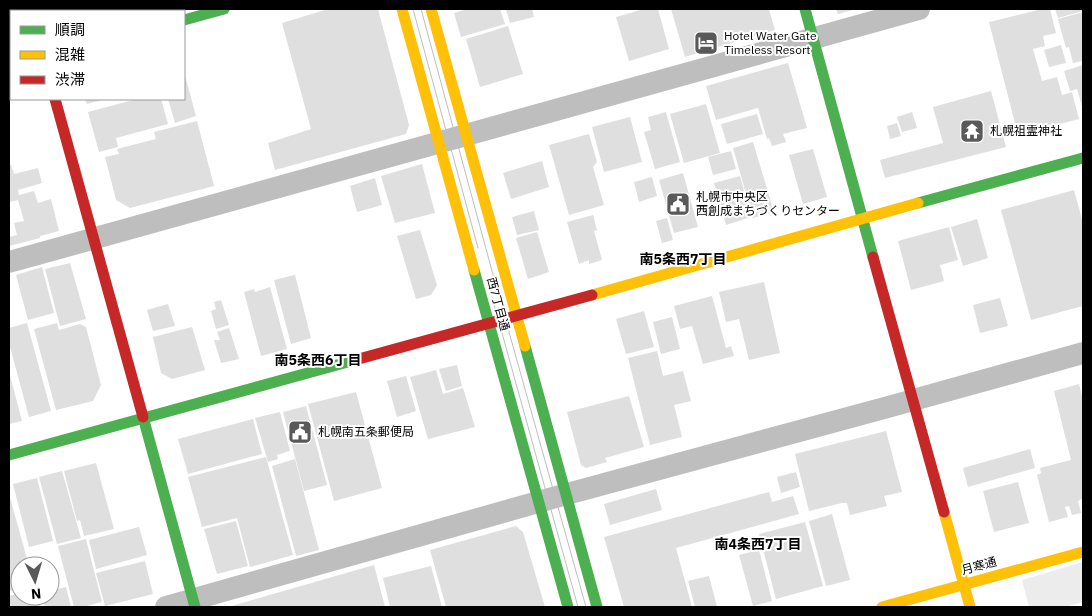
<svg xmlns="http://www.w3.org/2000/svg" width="1092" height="616" font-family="'IBM Plex Sans','Noto Sans JP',sans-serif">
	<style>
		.green { fill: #ececec }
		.building { fill: #dfdfdf }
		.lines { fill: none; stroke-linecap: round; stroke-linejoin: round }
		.street { stroke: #bebebe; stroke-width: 22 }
		.fast { stroke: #4caf50; stroke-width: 11 }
		.slow { stroke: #ffc107; stroke-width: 11 }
		.jam { stroke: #c62828; stroke-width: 11 }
		.tram { stroke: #bebebe; stroke-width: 1 }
		.labels { text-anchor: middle; stroke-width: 4; stroke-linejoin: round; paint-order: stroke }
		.poi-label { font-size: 12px; fill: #000; stroke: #fff; text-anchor: start }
		.street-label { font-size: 12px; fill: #000; stroke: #fff }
		.neighbourhood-label { font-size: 14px; font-weight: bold; fill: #000; stroke: #fff }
	</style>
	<rect width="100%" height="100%" fill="#fff"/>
	<path class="green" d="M1083 562V602L1065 607H1029L1022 580Z"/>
	<g class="building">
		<path d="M61 9H104L97 11H62Z"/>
		<path d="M328 9H378L409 125 406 134 275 170 268 143 311 129 282 23Z"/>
		<path d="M468 9H500L505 24 461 37 454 13Z"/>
		<path d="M506 9H532L534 17 510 23Z"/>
		<path d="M644 9H658L669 49 629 61 616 17Z"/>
		<path d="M671 9H769L775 30 685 57Z"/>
		<path d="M836 9H856L838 14Z"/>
		<path d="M1042 9H1050L1056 33 1043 36 1045 46 1033 49 1042 81 1057 77 1062 95 1072 92 1079 119 1018 135 989 22Z"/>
		<path d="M1055 9H1083V11L1058 18Z"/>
		<path d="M1083 12V61L1073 63 1069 47 1066 48 1058 19Z"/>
		<path d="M508 26 523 74 480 87 466 39Z"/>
		<path d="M1061 45 1066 63 1049 67 1044 50Z"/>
		<path d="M788 63 807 128 783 134 786 142 772 146 769 138 767 139 758 108 716 120 706 86Z"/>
		<path d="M1083 65V110L1077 89 1070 91 1064 71Z"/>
		<path d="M184 72 196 116 175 123 168 99H184Z"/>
		<path d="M991 91 1006 147 885 178 880 160 943 143 933 107Z"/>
		<path d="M85 99H106L87 104Z"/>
		<path d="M137 99H161L168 124 116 138 118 147 99 152 88 112Z"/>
		<path d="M706 104 720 153 684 163 670 114Z"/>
		<path d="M666 112 680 162 655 169 644 132 651 130 648 117Z"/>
		<path d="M912 112 917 128 902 132 897 117Z"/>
		<path d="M757 114 763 134 727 144 721 124Z"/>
		<path d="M630 117 642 162 604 172 592 127Z"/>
		<path d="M197 121 214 186 130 208 116 200 105 157 119 154 117 149 156 139 154 132Z"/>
		<path d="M897 123 901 136 890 139 887 126Z"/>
		<path d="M589 134 597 162 593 167 604 205 569 215 549 145Z"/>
		<path d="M753 142 774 212 753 218 733 148Z"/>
		<path d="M813 149 827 197 803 204 789 155Z"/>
		<path d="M731 151 736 169 713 175 708 157Z"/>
		<path d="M542 161 549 187 511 199 503 173Z"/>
		<path d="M422 164 435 213 395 223 381 176Z"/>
		<path d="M9 165H11L14 174 38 168 42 183 18 190 19 195 34 191 38 203 51 199 59 231 40 236V238L9 246V237L17 235 14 223 24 221 18 200 9 202Z"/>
		<path d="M683 173 698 227 674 233 659 180Z"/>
		<path d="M740 176 751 217 726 225 714 183Z"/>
		<path d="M652 177 657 196 639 202 634 182Z"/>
		<path d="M375 178 382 205 357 212 350 186Z"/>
		<path d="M1074 190 1083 223V306L1031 320 1001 210Z"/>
		<path d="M534 211 539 230 517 235 512 217Z"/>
		<path d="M593 215 597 230 594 231 602 260 589 264V260L579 264 567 222Z"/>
		<path d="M667 218 673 240 662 243 656 221Z"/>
		<path d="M977 219 988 258 963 266 951 227Z"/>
		<path d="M949 227 958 260 940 265 944 281 911 290 898 241Z"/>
		<path d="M420 230 437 285 431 295 416 299 397 236Z"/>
		<path d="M537 232 549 272 528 279 516 238Z"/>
		<path d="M70 263 86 319 60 326 45 269Z"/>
		<path d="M42 267 54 313 28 320 16 275Z"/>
		<path d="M295 275 311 338 291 344 274 280Z"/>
		<path d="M764 282 780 353 749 360 739 319 726 322 719 292Z"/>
		<path d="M270 287 287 349 261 356 244 292 254 289 255 292Z"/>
		<path d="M712 296 726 348 731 346 734 356 703 364 692 326 680 329 674 306Z"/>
		<path d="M1000 298 1008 326 980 333 973 305Z"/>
		<path d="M221 300 229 325 216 329 211 311 216 309 214 302Z"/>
		<path d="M168 304 175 326 153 331 147 310Z"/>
		<path d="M644 311 654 347 626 354 616 319Z"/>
		<path d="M672 317 680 349 661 354 653 322Z"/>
		<path d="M27 323 51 411 29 417 9 343V328Z"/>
		<path d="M57 323 59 330 80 324 86 327 101 385 93 401 56 410 34 329Z"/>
		<path d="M192 327 205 370 172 379 161 373 153 337Z"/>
		<path d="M229 328 239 359 221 363 214 340H220L217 332Z"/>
		<path d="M657 351 663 376 683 371 691 401 674 405 682 437 650 445 628 358Z"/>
		<path d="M457 365 462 386 446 391 439 369Z"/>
		<path d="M436 370 443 394 463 388 475 427 428 439 410 377Z"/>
		<path d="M9 372 22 421 9 424Z"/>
		<path d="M406 376 416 411 397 417 387 381Z"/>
		<path d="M1079 384 1083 400V503L1082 499 1078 501 1081 513 1072 515 1069 506 1065 507 1068 517 1049 522 1037 475 1041 473 1040 468 1071 460 1054 391Z"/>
		<path d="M356 392 382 488 334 501 308 404Z"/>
		<path d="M629 396 644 447 605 458 607 462 586 468 581 465 567 412Z"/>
		<path d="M306 406 327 485 304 491 283 412Z"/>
		<path d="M280 412 290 451 277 455 278 459 268 462 255 418Z"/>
		<path d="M253 419 262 454 188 474 178 439Z"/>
		<path d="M886 431 902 492 884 496 887 506 850 515 847 503H842L809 511 795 454Z"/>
		<path d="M1030 449 1035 468 968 487 963 468Z"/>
		<path d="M266 457 293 555 250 567 237 518 202 527 188 477Z"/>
		<path d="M295 459 319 550 296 556 272 466Z"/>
		<path d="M96 463 114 529 84 536 80 520 77 521 64 471Z"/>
		<path d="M62 471 81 538 57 544 39 477Z"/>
		<path d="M796 472 800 487 781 493 777 477Z"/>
		<path d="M37 478 53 541 29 547 13 484Z"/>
		<path d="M1018 482 1029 523 994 532 983 491Z"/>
		<path d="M656 489 662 510 610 525 604 504Z"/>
		<path d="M769 492 772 502 793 496 799 514 676 548 692 607H624L604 537Z"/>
		<path d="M9 494 29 566H20V588L9 591Z"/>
		<path d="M832 514 850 580 826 586 809 521Z"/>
		<path d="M236 521 248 566 217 574 204 529Z"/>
		<path d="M805 522 823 586 776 599 759 534Z"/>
		<path d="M516 526 523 532 545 607H446L430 550Z"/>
		<path d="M139 527 147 555 96 569 89 540Z"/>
		<path d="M86 539 102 602 83 607H74L58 546Z"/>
		<path d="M759 550 772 601 753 606 739 555Z"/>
		<path d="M145 561 153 594 105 606 96 573Z"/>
		<path d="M374 565 385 607H228Z"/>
		<path d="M431 566 442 607H390L383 578Z"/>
		<path d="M709 576 717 607H695L688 581Z"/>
		<path d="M66 587 71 607H45L42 596H50V591Z"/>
		<path d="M20 593V596H38L41 607H9V596Z"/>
	</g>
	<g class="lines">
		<g class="street">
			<path d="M9 262 919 9"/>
			<path d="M166 607 556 497 888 407 1083 353"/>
		</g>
		<g class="fast">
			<path d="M805 9 873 257"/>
			<path d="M184 20 224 9"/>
			<path d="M918 203 1083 158"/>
			<path d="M474 270 568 607"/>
			<path d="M525 346 597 607"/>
			<path d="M143 417 195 607"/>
			<path d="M9 455 355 360"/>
		</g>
		<g class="slow">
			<path d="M402 9 474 270"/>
			<path d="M431 9 525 346"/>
			<path d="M9 68H11"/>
			<path d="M592 295 918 203"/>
			<path d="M944 512 970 607"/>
			<path d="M882 607 1083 552"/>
		</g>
		<g class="jam">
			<path d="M30 9 31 11"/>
			<path d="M55 99 143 417"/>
			<path d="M873 257 944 512"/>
			<path d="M355 360 592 295"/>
		</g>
		<g class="tram">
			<path d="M413 9 478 248"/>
			<path d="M421 9 495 282 586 607"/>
			<path d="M492 297 578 607"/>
		</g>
	</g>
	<defs>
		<g id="hotel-square" transform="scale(1.25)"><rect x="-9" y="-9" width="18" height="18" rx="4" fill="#595959" stroke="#fff"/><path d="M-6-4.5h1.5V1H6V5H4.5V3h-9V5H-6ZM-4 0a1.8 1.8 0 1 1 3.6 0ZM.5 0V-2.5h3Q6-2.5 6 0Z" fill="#fff"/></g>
		<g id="temple-square" transform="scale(1.25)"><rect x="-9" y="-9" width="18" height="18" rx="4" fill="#595959" stroke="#fff"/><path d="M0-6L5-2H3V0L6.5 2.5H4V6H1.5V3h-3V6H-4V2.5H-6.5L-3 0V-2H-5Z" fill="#fff"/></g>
		<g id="civic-square" transform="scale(1.25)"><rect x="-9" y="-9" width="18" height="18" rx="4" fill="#595959" stroke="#fff"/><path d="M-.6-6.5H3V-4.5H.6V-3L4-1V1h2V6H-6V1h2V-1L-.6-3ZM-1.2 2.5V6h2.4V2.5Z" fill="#fff"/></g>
	</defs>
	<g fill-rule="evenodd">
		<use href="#hotel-square" x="706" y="43"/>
		<use href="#temple-square" x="972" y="131"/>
		<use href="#civic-square" x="678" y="204"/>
		<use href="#civic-square" x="300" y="432"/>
	</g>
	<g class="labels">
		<g class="poi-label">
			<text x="724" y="40">Hotel Water Gate<tspan x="724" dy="14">Timeless Resort</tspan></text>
			<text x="990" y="135">札幌祖霊神社</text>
			<text x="696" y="201">札幌市中央区<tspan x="696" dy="14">西創成まちづくりセンター</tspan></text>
			<text x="318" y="436">札幌南五条郵便局</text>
		</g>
		<g class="street-label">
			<text transform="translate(498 304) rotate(75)" y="4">西7丁目通</text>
			<text transform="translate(979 566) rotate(-15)" y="4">月寒通</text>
		</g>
		<g class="neighbourhood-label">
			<text x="683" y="264">南5条西7丁目</text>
			<text x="318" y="365">南5条西6丁目</text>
			<text x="758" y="549">南4条西7丁目</text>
		</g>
	</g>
	<rect width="1092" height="616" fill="none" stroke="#000000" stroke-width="20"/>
	<rect x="10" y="10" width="175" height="90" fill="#ffffff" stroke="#999999"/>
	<rect x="20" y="26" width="25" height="8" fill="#4caf50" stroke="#999999"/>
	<text x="55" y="35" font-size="15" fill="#000000">順調</text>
	<rect x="20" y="51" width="25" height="8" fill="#ffc107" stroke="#999999"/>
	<text x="55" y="60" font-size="15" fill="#000000">混雑</text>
	<rect x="20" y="76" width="25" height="8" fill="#c62828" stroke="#999999"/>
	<text x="55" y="85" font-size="15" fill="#000000">渋滞</text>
	<g transform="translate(35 581) rotate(175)"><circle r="24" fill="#ffffff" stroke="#999999"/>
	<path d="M0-4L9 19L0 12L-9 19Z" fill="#595959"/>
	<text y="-8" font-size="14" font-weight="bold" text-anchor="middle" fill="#000000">N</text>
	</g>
</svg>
